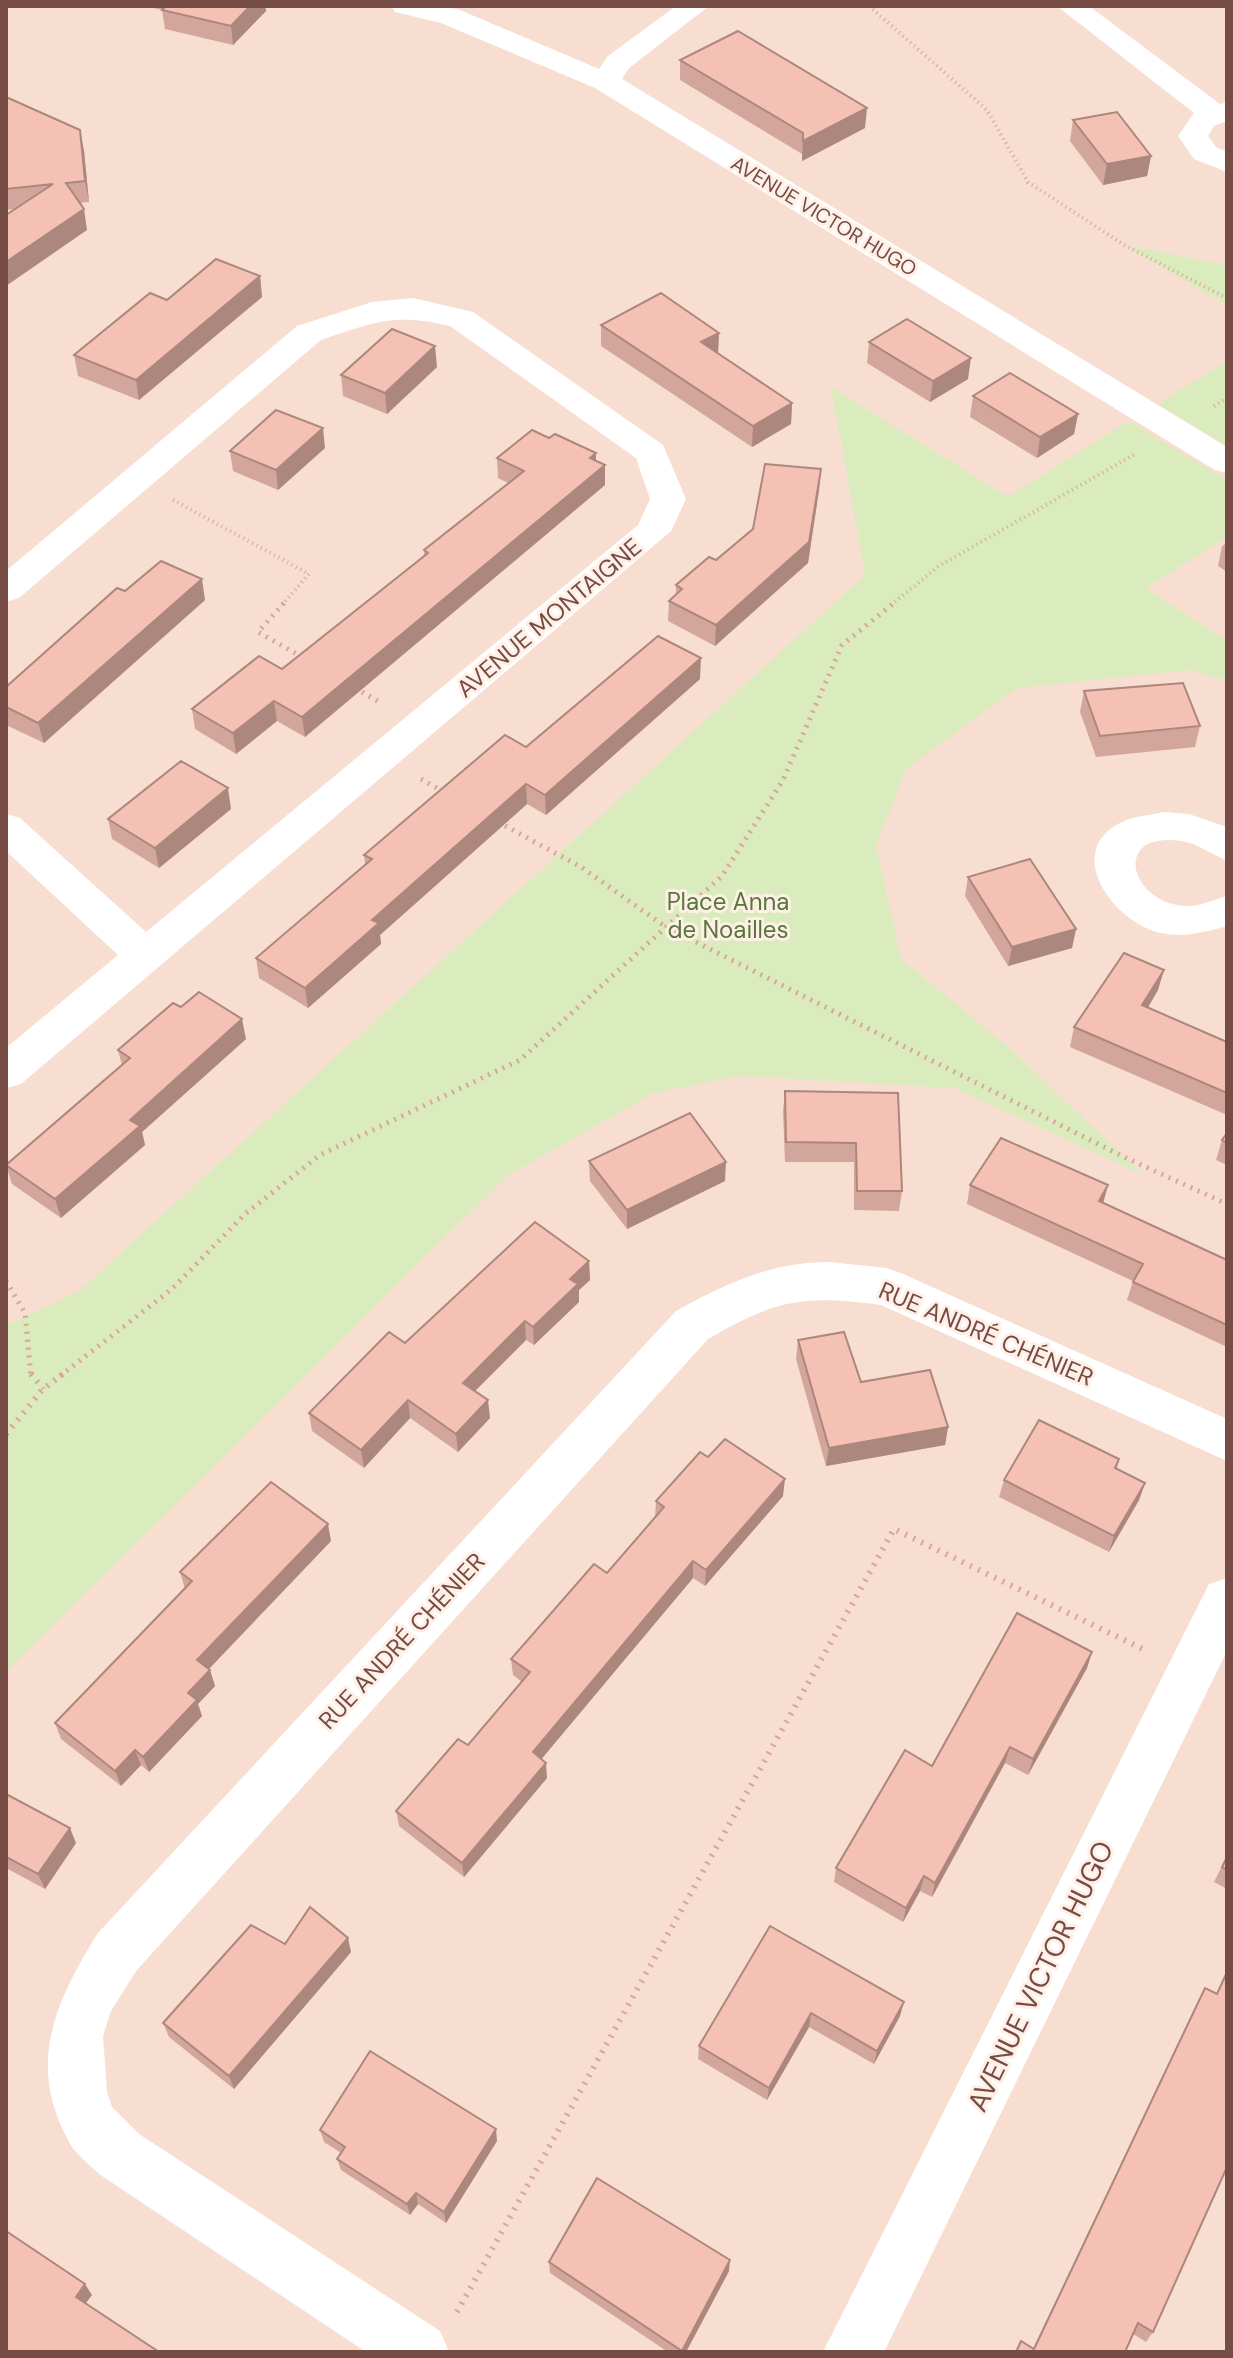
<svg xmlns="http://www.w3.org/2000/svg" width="1233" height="2358" font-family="'DM Sans',sans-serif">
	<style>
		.residential { fill: #f8ded0 }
		.green { fill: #daecbd }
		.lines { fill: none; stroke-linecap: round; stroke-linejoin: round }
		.path-far2 { stroke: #daa498; stroke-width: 4; stroke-dasharray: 1 4; stroke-linecap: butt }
		.path-far1 { stroke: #daa498; stroke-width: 5; stroke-dasharray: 2 6; stroke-linecap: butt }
		.path { stroke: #daa498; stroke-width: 6; stroke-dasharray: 2 7; stroke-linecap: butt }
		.minor { fill: #fff; fill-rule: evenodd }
		.wall { fill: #d3a69b }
		.shaded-wall { fill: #ac877e }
		.building { fill: #f5c1b4; stroke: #ac877e; stroke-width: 2 }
		.labels { text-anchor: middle; stroke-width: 6; stroke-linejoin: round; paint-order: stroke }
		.far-street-label { font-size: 20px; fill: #764c45; stroke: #fff0e7 }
		.street-label { font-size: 24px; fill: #764c45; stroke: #fff0e7 }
		.park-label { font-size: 24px; fill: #58773a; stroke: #fff0e7 }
		.near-street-label { font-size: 28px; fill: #764c45; stroke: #fff0e7 }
	</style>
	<rect width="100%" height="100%" fill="#feebdf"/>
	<rect class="residential" x="6" y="6" width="1221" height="2346"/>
	<g class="green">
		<path d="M1124 245 1227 265V305Z"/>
		<path d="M1227 361V446L1158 404Z"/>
		<path d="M831 387 1008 497 1128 421 1227 480V537L1146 588 1227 641V680L1189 670 1017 688 906 769 876 846 901 959 1007 1046 1145 1176 954 1088 738 1076 654 1093 507 1176 6 1672V1326L79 1291 865 575Z"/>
	</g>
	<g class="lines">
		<g class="path-far2">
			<path d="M869 6 987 110 1028 182 1124 245 1227 298"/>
			<path d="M1214 406 1227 398"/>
			<path d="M173 500 309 574 282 605"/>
			<path d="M891 605 939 566 1137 453"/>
		</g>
		<g class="path-far1">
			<path d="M284 603 258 632 302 657"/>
			<path d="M355 688 381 703"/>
			<path d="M421 779 444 792"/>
			<path d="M498 822 581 867 666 927 1124 1157 1227 1204"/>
			<path d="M6 1281 25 1313 31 1376"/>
			<path d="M60 1376 172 1289 245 1214 320 1155 520 1060 722 876 783 780 842 645 894 603"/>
		</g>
		<g class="path">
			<path d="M31 1374 43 1389"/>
			<path d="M6 1434 43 1389 63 1374"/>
			<path d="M457 2312 894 1529 1147 1651"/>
		</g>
		<g class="minor">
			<path d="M391 6H444L460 10 599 69 608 56 676 6H709L629 68 622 79 1227 447V473L1215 470 595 88 441 23 395 12Z"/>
			<path d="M1057 6H1089L1220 104 1227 102V121L1214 126 1208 136 1216 147 1227 152V172L1194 159 1178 136 1194 113Z"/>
			<path d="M413 298 473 312 663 445 686 499 671 531 21 1084 6 1088V1048L118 955 6 851V814L20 818 146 932 638 525 650 499 636 458 450 326C393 313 375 322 321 340L19 598 6 602V571L297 326 372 302Z"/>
			<path d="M1164 812 1189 814 1227 827V860C1211 855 1198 843 1181 841 1107 831 1133 909 1191 906 1202 905 1216 899 1227 896V926C1204 932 1185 938 1161 933 1114 923 1061 851 1122 822 1134 816 1151 815 1164 812Z"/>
			<path d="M829 1262 887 1268 903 1274 1227 1419V1461L881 1305C803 1295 777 1299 708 1339L136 1971 111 2011 103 2036 107 2092 112 2107 139 2134 440 2331 449 2352H366L99 2174C89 2164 75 2154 69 2142 26 2064 55 2002 98 1933L676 1311C725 1284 771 1262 829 1262Z"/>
			<path d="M1227 1578V1651L884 2352H823L1209 1584Z"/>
		</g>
	</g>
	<g class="wall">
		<path d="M145 6H265L266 11 233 45 165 29 162 10Z"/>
		<path d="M680 60 865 128 802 161V154L680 80Z"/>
		<path d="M6 97 80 130 84 151 89 202 79 203 87 230 15 209 6 210Z"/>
		<path d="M1073 120 1151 156 1147 176 1103 185 1070 141Z"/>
		<path d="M260 276 262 297 139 400 78 376 74 355 167 300Z"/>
		<path d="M601 325 719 333 718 353 792 403 791 424 752 447 601 346Z"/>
		<path d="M869 342 968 379 930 402 867 363Z"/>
		<path d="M437 367 387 414 343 396 341 375Z"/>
		<path d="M973 396 1078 414 1074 434 1037 458 970 417Z"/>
		<path d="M549 438 596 453V460L605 485 305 737 277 721 236 754 195 729 192 709 282 669 424 556V550L508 483 498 478 497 458Z"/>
		<path d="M325 448 278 490 233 471 230 451Z"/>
		<path d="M821 469 819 490 808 563 715 646 668 621 669 601 676 595V585L716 560Z"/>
		<path d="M1227 543V572L1218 566 1222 546Z"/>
		<path d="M125 591 205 600 44 743 6 725V687Z"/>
		<path d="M700 679 546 815 527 804 380 935 381 944 308 1008 259 978 256 958 365 864 364 855 526 747Z"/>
		<path d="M1084 691 1200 726 1195 747 1096 757 1080 712Z"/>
		<path d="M231 809 159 868 112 839 108 819Z"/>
		<path d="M968 877 1076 929 1072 948 1008 966 965 896Z"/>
		<path d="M1158 990 1148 1008 1227 1042V1115L1070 1047 1074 1027Z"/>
		<path d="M246 1039 142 1132 145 1145 61 1218 12 1184 6 1165 122 1065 118 1050Z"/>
		<path d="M785 1091 898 1093 902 1191 899 1211 854 1210V1162H785L783 1111Z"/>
		<path d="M1227 1133V1165L1216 1160 1222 1140Z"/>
		<path d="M589 1161 725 1181 627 1229 590 1181Z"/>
		<path d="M970 1185 1103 1203 1227 1260V1347L1127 1300 1133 1281 967 1204Z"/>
		<path d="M589 1261 590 1280 579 1290V1302L534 1345 526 1340 475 1391 490 1418 458 1452 410 1418 364 1468 312 1431 309 1413 405 1343Z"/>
		<path d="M798 1340 861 1382 948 1427 945 1445 826 1466 796 1359Z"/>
		<path d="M708 1457 783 1496 705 1586 693 1578 541 1759 547 1778 464 1877 399 1826 396 1811 468 1745 522 1682 513 1675 511 1659 607 1573 655 1518 656 1501Z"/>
		<path d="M1119 1459 1117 1469 1145 1483 1139 1500 1109 1552 999 1497 1004 1480Z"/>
		<path d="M331 1541 209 1669 215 1686 198 1704 202 1716 149 1772 141 1765 121 1786 61 1739 55 1723 185 1589 180 1572Z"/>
		<path d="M1092 1652 1087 1668 1028 1775 1005 1763 932 1897 920 1891 903 1922 834 1882 836 1868 932 1766Z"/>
		<path d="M6 1794 76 1843 45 1889 6 1868Z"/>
		<path d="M1227 1856V1889L1214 1882Z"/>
		<path d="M770 1926 900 2016 874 2064 809 2027 767 2100 698 2059 699 2046Z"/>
		<path d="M351 1952 234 2089 169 2037 163 2023Z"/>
		<path d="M1227 1971 1153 2332 1146 2342 1133 2334 1033 2349 1198 2001 1205 1988 1216 1994Z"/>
		<path d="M320 2130 497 2141 446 2223 418 2204 410 2215 341 2170 337 2159 341 2153 324 2142Z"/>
		<path d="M549 2262 729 2271 686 2352H668L550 2273Z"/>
	</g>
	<g class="shaded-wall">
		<path d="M250 6H265L266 11 233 45 231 26Z"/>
		<path d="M867 108 865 128 802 161 803 141Z"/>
		<path d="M80 130 84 151 89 202 85 181Z"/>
		<path d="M1151 156 1147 176 1103 185 1107 164Z"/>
		<path d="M84 209 87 230 6 286V262Z"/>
		<path d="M260 276 262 297 139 400 136 380Z"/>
		<path d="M719 333 718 353 701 342Z"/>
		<path d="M435 346 437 367 387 414 385 393Z"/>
		<path d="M971 358 968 379 930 402 933 381Z"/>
		<path d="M792 403 791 424 752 447 753 426Z"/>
		<path d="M1078 414 1074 434 1037 458 1040 437Z"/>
		<path d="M323 428 325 448 278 490 276 470Z"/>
		<path d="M596 453V473L605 465V485L305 737 302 717Z"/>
		<path d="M821 469 819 490 808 563 715 646 716 625Z"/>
		<path d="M202 579 205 600 44 743 38 723Z"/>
		<path d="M701 658 700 679 546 815 545 795Z"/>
		<path d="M274 701 277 721 236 754 233 733Z"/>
		<path d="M526 784 527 804 380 935 381 944 308 1008 305 988 372 920Z"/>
		<path d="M228 788 231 809 159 868 155 848Z"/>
		<path d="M1076 929 1072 948 1008 966 1012 947Z"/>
		<path d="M1164 970 1158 990 1137 1025 1142 1005Z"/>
		<path d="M242 1019 246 1039 142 1132 145 1145 61 1218 55 1199 130 1120Z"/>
		<path d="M726 1162 725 1181 627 1229V1210Z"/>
		<path d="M1108 1185 1103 1204 1099 1201Z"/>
		<path d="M589 1261 590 1280 579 1290V1302L534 1345 533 1327 570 1279Z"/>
		<path d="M525 1321 526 1340 465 1401 463 1383Z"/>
		<path d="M408 1400 410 1418 364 1468 361 1450Z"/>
		<path d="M488 1400 490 1418 458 1452 456 1434Z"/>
		<path d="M948 1427 945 1445 826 1466 829 1448Z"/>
		<path d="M785 1479 783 1496 705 1586 706 1570Z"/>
		<path d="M1145 1483 1139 1500 1109 1552 1114 1536Z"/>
		<path d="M328 1524 331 1541 202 1676 197 1660Z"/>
		<path d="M693 1561V1578L534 1768 533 1752Z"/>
		<path d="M1092 1652 1087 1668 1028 1775 1033 1759Z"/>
		<path d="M210 1670 215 1686 198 1704 202 1716 149 1772 143 1757 188 1693Z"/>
		<path d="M1010 1747 1005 1763 932 1897 935 1883Z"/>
		<path d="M135 1750 141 1765 121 1786 115 1771Z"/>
		<path d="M546 1763 547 1778 464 1877 462 1863Z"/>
		<path d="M70 1828 76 1843 45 1889 38 1874Z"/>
		<path d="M924 1876 920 1891 903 1922 906 1908Z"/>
		<path d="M348 1938 351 1952 234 2089 229 2076Z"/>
		<path d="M904 2002 900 2016 874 2064 877 2051Z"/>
		<path d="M811 2013 809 2027 767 2100 769 2088Z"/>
		<path d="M496 2129 497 2141 446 2223 444 2212Z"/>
		<path d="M416 2193 418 2204 410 2215 407 2204Z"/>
		<path d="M730 2260 729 2271 686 2352H682Z"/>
		<path d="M85 2284 92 2295 83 2307 76 2297Z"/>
	</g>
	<g class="building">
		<path d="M166 6H250L231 26 162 10Z"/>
		<path d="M738 31 867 108 803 141V133L680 60Z"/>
		<path d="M6 97 80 130 85 181 66 183 84 209 6 262V215L53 184 6 189Z"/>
		<path d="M1117 112 1151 156 1107 164 1073 120Z"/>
		<path d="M216 259 260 276 136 380 74 355 150 293 167 300Z"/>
		<path d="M661 293 719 333 701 342 792 403 753 426 601 325Z"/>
		<path d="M907 319 971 358 933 381 869 342Z"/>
		<path d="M392 329 435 346 385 393 341 375Z"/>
		<path d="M1010 373 1078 414 1040 437 973 396Z"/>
		<path d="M276 410 323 428 276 470 230 451Z"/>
		<path d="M532 430 549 438 555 434 596 453 590 458 605 465 302 717 274 701 233 733 192 709 259 656 282 669 428 553 424 550 524 471 497 458Z"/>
		<path d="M765 464 821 469 809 542 716 625 669 601 682 589 676 585 709 557 716 560 753 529Z"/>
		<path d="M161 561 202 579 38 723 6 707V687L117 588 125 591Z"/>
		<path d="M658 636 701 658 545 795 526 784 372 920 379 923 305 988 256 958 372 859 364 855 505 735 526 747Z"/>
		<path d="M1183 683 1200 726 1100 736 1084 691Z"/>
		<path d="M181 761 228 788 155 848 108 819Z"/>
		<path d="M1030 859 1076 929 1012 947 968 877Z"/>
		<path d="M1124 953 1164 970 1142 1005 1227 1042V1093L1074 1027Z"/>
		<path d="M199 992 242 1019 130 1120 140 1126 55 1199 6 1165 130 1058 118 1050 173 1003 181 1007Z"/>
		<path d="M785 1091 898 1093 902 1191H857L856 1143 786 1142Z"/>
		<path d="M690 1113 726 1162 627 1210 589 1161Z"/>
		<path d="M1227 1133V1143L1222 1140Z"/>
		<path d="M1001 1138 1108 1185 1099 1201 1227 1260V1325L1133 1282 1143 1264 970 1185Z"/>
		<path d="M535 1222 589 1261 570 1279 578 1284 533 1327 525 1321 463 1383 488 1400 456 1434 408 1400 361 1450 309 1413 389 1332 405 1343Z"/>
		<path d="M844 1332 861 1382 930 1370 948 1427 829 1448 798 1340Z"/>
		<path d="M1039 1420 1119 1459 1115 1468 1145 1483 1114 1536 1004 1480Z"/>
		<path d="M725 1439 785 1479 706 1570 693 1561 533 1752 546 1763 462 1863 396 1811 458 1739 468 1745 530 1672 511 1659 594 1564 607 1573 664 1507 656 1501 700 1452 708 1457Z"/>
		<path d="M271 1482 328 1524 197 1660 210 1670 188 1693 197 1700 143 1757 135 1750 115 1771 55 1723 192 1581 180 1572Z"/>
		<path d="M1017 1613 1092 1652 1033 1759 1010 1747 935 1883 924 1876 906 1908 836 1868 905 1750 932 1766Z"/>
		<path d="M6 1794 70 1828 38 1874 6 1857Z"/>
		<path d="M1227 1857V1870L1222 1867Z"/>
		<path d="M310 1907 348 1938 229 2076 163 2023 251 1925 285 1944Z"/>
		<path d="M770 1926 904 2002 877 2051 811 2013 769 2088 699 2046Z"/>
		<path d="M1227 1972V2167L1153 2332 1138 2323 1125 2352H1016L1021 2341 1034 2349 1205 1988 1217 1994Z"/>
		<path d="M370 2051 496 2129 444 2212 416 2193 407 2204 337 2159 345 2147 320 2130Z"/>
		<path d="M597 2178 730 2260 682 2351 549 2262Z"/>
		<path d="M6 2231 85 2284 76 2297 159 2352H6Z"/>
	</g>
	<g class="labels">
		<g class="far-street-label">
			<text transform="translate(824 216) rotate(31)" y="7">AVENUE VICTOR HUGO</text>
		</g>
		<g class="street-label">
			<text transform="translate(549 618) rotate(-40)" y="8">AVENUE MONTAIGNE</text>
			<text transform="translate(986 1334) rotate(23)" y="8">RUE ANDRÉ CHÉNIER</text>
			<text transform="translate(402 1641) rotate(-47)" y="8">RUE ANDRÉ CHÉNIER</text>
		</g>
		<g class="park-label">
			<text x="728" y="910">Place Anna<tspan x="728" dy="28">de Noailles</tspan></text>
		</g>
		<g class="near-street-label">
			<text transform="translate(1040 1976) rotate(-64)" y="10">AVENUE VICTOR HUGO</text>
		</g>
	</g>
	<rect width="1233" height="2358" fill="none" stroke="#764c45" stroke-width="16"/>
</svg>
